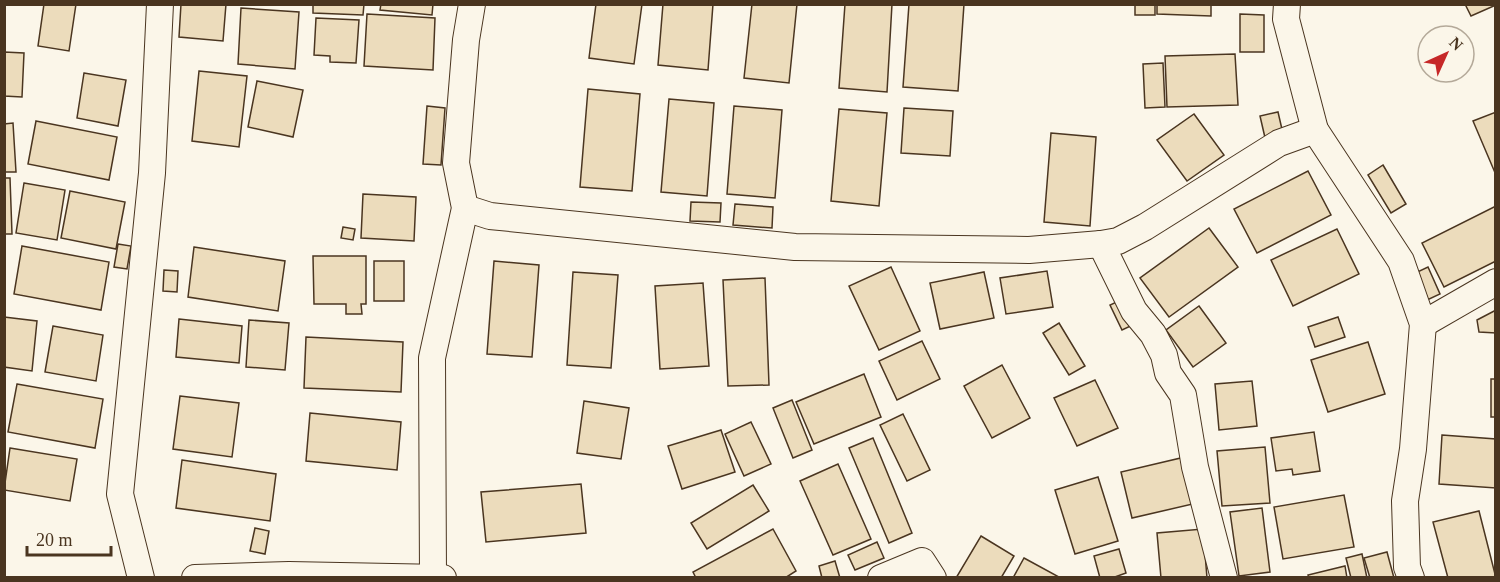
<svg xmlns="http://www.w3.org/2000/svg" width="1500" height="582" font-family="'Times New Roman',serif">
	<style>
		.building { fill: #ecdcbc; stroke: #4a3520; stroke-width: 1.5 }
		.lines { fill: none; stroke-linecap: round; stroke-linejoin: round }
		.minor-casing { stroke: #4a3520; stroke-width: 28 }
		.minor { stroke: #fbf6e9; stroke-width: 26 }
	</style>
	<rect width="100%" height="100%" fill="#fbf6e9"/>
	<g class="building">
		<path d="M44 4H76L69 51 38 46Z"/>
		<path d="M181 4H226L223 41 179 37Z"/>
		<path d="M313 4H364L363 15 313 13Z"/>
		<path d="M381 4H433L432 15 380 10Z"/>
		<path d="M596 4H642L634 64 589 58Z"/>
		<path d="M663 4H713L708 70 658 65Z"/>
		<path d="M752 4H797L789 83 744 78Z"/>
		<path d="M845 4H892L887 92 839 88Z"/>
		<path d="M909 4H964L958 91 903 87Z"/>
		<rect x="1135" y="4" width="20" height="11"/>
		<path d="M1157 4H1211V16L1157 14Z"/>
		<path d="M1465 4H1496V5L1471 16Z"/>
		<path d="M241 8 299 12 295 69 238 64Z"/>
		<path d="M367 14 435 18 433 70 364 66Z"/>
		<path d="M1240 14 1264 15V52H1240Z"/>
		<path d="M316 18 359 20 356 63 330 62V56L314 55Z"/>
		<path d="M4 52 24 53 22 97 4 96Z"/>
		<path d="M1235 54 1238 105 1167 107 1165 56Z"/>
		<path d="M1163 63 1165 107 1145 108 1143 64Z"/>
		<path d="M199 71 247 76 239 147 192 141Z"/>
		<path d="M84 73 126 80 118 126 77 118Z"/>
		<path d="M257 81 303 90 293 137 248 127Z"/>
		<path d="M588 89 640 94 632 191 580 187Z"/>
		<path d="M669 99 714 103 707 196 661 192Z"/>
		<path d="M427 106 445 108 441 165 423 164Z"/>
		<path d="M734 106 782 110 775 198 727 194Z"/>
		<path d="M904 108 953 111 950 156 901 153Z"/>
		<path d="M839 109 887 113 879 206 831 201Z"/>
		<path d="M1278 112 1284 138 1266 142 1260 116Z"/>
		<path d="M1496 112V175L1473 121Z"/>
		<path d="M1194 114 1224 155 1187 181 1157 140Z"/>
		<path d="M36 121 117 137 109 180 28 164Z"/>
		<path d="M13 123 16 172H4V124Z"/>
		<path d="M1051 133 1096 137 1090 226 1044 222Z"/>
		<path d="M1383 165 1406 204 1391 213 1368 175Z"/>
		<path d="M1308 171 1331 215 1257 253 1234 209Z"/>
		<path d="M4 178H10L12 234H4Z"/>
		<path d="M24 183 65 190 57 240 16 233Z"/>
		<path d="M70 191 125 202 116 249 61 238Z"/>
		<path d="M363 194 416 197 414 241 361 238Z"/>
		<path d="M691 202 721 203 720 222 690 221Z"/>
		<path d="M735 204 773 207 772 228 733 225Z"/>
		<path d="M1496 206V261L1444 287 1422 243Z"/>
		<path d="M343 227 355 229 353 240 341 238Z"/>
		<path d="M1209 228 1238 267 1169 317 1140 278Z"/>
		<path d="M1337 229 1359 274 1293 306 1271 260Z"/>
		<path d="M118 244 131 246 127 269 114 267Z"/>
		<path d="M22 246 109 262 101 310 14 294Z"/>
		<path d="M194 247 285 261 278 311 188 297Z"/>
		<path d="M313 256H366V304H361L362 314H346V304H314Z"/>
		<rect x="374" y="261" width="30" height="40"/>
		<path d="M494 261 539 265 532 357 487 354Z"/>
		<path d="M891 267 920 331 879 350 849 286Z"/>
		<path d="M1428 267 1440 294 1425 301 1413 274Z"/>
		<path d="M164 270 178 271 177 292 163 291Z"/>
		<path d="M1047 271 1053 307 1006 314 1000 278Z"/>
		<path d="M573 272 618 275 611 368 567 365Z"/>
		<path d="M984 272 994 318 940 329 930 283Z"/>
		<path d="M765 278 769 385 728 386 723 280Z"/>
		<path d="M703 283 709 366 660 369 655 286Z"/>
		<path d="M1123 299 1135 324 1122 330 1110 305Z"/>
		<path d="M1199 306 1226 343 1193 367 1166 330Z"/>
		<path d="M1496 310V333L1479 332 1477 320Z"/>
		<path d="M4 317 37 321 32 371 4 367Z"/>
		<path d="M1338 317 1345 337 1315 347 1308 327Z"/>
		<path d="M179 319 242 326 239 363 176 357Z"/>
		<path d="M249 320 289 323 285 370 246 367Z"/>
		<path d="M1059 323 1085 366 1069 375 1043 333Z"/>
		<path d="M53 326 103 335 96 381 45 372Z"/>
		<path d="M306 337 403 342 401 392 304 388Z"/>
		<path d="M922 341 940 379 897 400 879 361Z"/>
		<path d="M1368 342 1385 394 1328 412 1311 360Z"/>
		<path d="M1002 365 1030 418 992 438 964 386Z"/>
		<path d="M864 374 881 417 814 444 796 402Z"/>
		<rect x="1491" y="379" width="5" height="38"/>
		<path d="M1095 380 1118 428 1077 446 1054 398Z"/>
		<path d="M1252 381 1257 426 1219 430 1215 384Z"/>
		<path d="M17 384 103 399 95 448 8 432Z"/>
		<path d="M180 396 239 403 232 457 173 449Z"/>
		<path d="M792 400 812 450 793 458 773 408Z"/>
		<path d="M584 401 629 408 621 459 577 453Z"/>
		<path d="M310 413 401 422 397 470 306 461Z"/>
		<path d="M903 414 930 470 907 481 880 425Z"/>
		<path d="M751 422 771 464 744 476 725 434Z"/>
		<path d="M721 430 735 472 682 489 668 446Z"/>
		<path d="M1314 432 1320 471 1293 475 1292 469 1276 471 1271 438Z"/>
		<path d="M1442 435 1496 439V488L1439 484Z"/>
		<path d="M873 438 912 533 889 543 849 448Z"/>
		<path d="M1265 447 1270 503 1222 506 1217 451Z"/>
		<path d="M10 448 77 459 70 501 4 490Z"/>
		<path d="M1185 457 1197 503 1132 518 1121 472Z"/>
		<path d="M182 460 276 474 270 521 176 508Z"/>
		<path d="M838 464 871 539 833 555 800 481Z"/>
		<path d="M1098 477 1118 541 1075 554 1055 490Z"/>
		<path d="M581 484 586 533 486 542 481 492Z"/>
		<path d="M753 485 769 511 707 549 691 523Z"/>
		<path d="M1344 495 1354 547 1283 559 1274 507Z"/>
		<path d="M1262 508 1270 572 1239 576 1230 512Z"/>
		<path d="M1479 511 1496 578H1448L1433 522Z"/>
		<path d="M255 528 269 531 265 554 250 551Z"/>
		<path d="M773 529 796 571 785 578H696L693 572Z"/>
		<path d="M1203 529 1207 578H1161L1157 533Z"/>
		<path d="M981 536 1014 556 1001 578H956Z"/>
		<path d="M877 542 884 558 855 570 848 555Z"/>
		<path d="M1119 549 1126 573 1112 578H1100L1094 556Z"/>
		<path d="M1387 552 1394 578H1370L1364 558Z"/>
		<path d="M1362 554 1367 578H1351L1346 558Z"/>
		<path d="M1024 558 1059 577 1013 578Z"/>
		<path d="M835 561 840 578H822L819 566Z"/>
		<path d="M1345 566 1347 578H1309L1308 575Z"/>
	</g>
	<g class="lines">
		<g class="minor-casing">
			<g id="minor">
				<path d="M1287 4 1286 19 1315 130 1401 261 1423 324 1413 449 1405 501 1407 567 1411 578"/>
				<path d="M465 208 490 216 795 247 1029 250 1101 244 1118 241 1145 227 1279 143 1315 130"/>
				<path d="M1101 244 1134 311 1153 334 1164 355 1168 373 1183 395 1195 467 1224 578"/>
				<path d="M1423 324 1496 282"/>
				<path d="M433 577 432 358 465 208 456 163 466 40 472 4"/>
				<path d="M141 578 120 494 152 173 160 4"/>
				<path d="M195 578 289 575 443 578"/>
				<path d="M881 578 922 561 933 578"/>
			</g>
		</g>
		<use href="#minor" class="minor"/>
	</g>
	<rect width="1500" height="582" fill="none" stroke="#4a3520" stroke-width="12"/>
	<g transform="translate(1446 54) rotate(45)"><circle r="28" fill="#fbf6e9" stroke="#b4a999" stroke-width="1.5"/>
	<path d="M0-4.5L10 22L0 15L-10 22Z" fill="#c62828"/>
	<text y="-9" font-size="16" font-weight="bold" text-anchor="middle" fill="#4a3520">N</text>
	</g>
	<path d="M27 546v9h84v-9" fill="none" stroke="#4a3520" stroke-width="3"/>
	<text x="36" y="546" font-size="18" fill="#4a3520" stroke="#fbf6e9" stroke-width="4.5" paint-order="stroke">20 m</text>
</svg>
